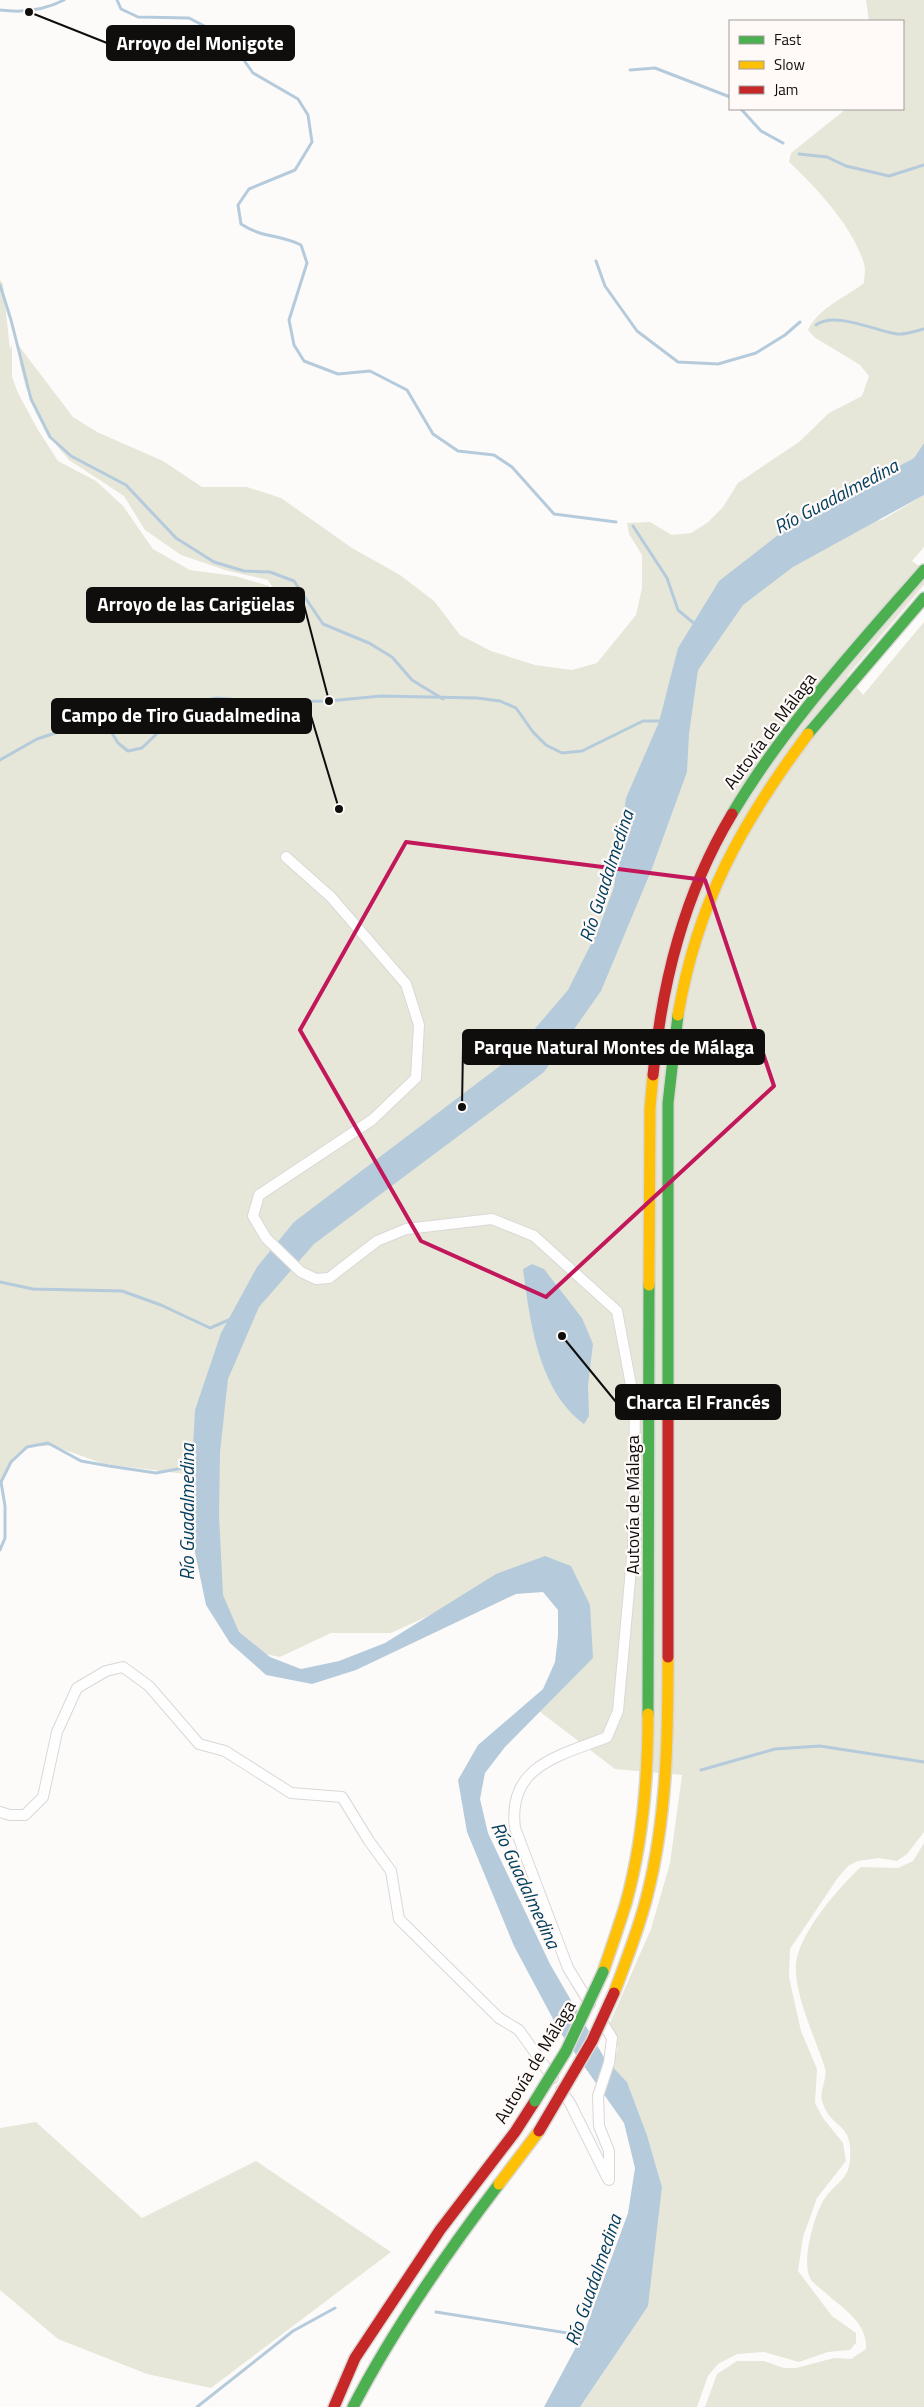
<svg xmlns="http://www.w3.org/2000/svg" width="924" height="2407" font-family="'Titillium Web',sans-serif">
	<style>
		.green { fill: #e6e7d9 }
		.water { fill: #b5cbdc }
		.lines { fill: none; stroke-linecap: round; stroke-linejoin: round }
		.stream { stroke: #b5cbdc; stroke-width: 3 }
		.street-casing { stroke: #dad8d6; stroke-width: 12 }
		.fast-casing { stroke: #dad8d6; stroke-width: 14 }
		.slow-casing { stroke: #dad8d6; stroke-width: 14 }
		.jam-casing { stroke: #dad8d6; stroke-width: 14 }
		.street { stroke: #fffefe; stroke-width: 10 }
		.fast { stroke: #4caf50; stroke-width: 11 }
		.slow { stroke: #ffc107; stroke-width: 11 }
		.jam { stroke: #c62828; stroke-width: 11 }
		.fast-bridge-casing { stroke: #dad8d6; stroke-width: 14; stroke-linecap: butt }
		.jam-bridge-casing { stroke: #dad8d6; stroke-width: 14; stroke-linecap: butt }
		.fast-bridge { stroke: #4caf50; stroke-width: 11 }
		.jam-bridge { stroke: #c62828; stroke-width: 11 }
		.marked { fill: none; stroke: #c2185b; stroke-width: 4; stroke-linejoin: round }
		.labels { text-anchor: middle; stroke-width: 4.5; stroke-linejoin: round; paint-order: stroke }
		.street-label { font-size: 18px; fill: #0f0e0d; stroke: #fffaf7 }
		.water-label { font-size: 19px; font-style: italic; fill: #003e5f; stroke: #fffaf7 }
		.leader { fill: none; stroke: #0f0e0d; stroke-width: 2 }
		.callout-dot { fill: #0f0e0d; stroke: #fffaf7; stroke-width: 2 }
		.callout { fill: #0f0e0d; stroke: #0f0e0d; stroke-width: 2 }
		.callout-label { font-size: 19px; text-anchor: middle; font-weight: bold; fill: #fff }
	</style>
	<rect width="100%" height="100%" fill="#fdfbf9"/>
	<g class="green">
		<path d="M866 0H924V443L914 458 800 518 784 530 882 520 924 495V547L912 561 924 570V585L847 676 863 695 924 622V1832L907 1854 897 1861 879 1858 858 1861 848 1866 837 1879 790 1949 789 1977 801 2031 817 2069 815 2103 823 2118 843 2143 846 2161 817 2198 803 2237 798 2271 832 2316 856 2333V2343L850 2350 828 2352 799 2362 764 2352 737 2354 718 2364 708 2376 697 2407H580L605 2370 662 2187 647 2135 627 2082 612 2067 618 2048 608 2027 651 1929 670 1863 682 1775 615 1769 535 1708 578 1616 535 1583 474 1595 391 1633H331L280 1657 246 1650 230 1624 205 1553 201 1476 104 1464 54 1446H28L12 1462 0 1486V280L3 284 10 350 12 344V377L18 393 38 430 58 461 96 481 123 506 153 549 190 570 235 576 269 586 285 608 268 580 228 571 181 555 145 530 124 496 69 460 52 440 26 388 20 364 19 346 73 417 97 432 163 461 202 487H247L281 498 352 548 400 575 434 601 460 635 491 651 535 665 572 670 597 663 636 615 642 588V555L629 534 627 523 650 522 672 535 691 533 707 523 723 507 738 483 799 442 829 413 862 396 869 376 860 365 814 337 808 330C819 307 845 298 864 283 864 277 866 270 864 264 854 228 816 187 789 162L791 153 846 109H903V21H869Z"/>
		<path d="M924 1843V2407H705L717 2374 737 2361H764L784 2368H796L834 2358 851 2359 866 2349C868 2321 839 2306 821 2289 817 2286 812 2282 810 2278 801 2261 815 2210 827 2195 838 2182 849 2178 850 2159 853 2120 831 2131 822 2101 819 2091 828 2078 825 2068 816 2040 793 1992 796 1963 800 1932 839 1887 861 1867L898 1868 913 1861Z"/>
		<path d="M36 2122 142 2218 256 2161 391 2252 211 2388 147 2374 58 2339 0 2290V2128Z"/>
	</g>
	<g class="water">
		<path d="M924 443V495L793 567 743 605 698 670 689 734 687 772 651 871 601 991 544 1072 314 1244 259 1307 228 1379 220 1452 219 1515 223 1595 239 1632 270 1657 301 1669 339 1661 385 1643 496 1574 545 1556 571 1566 590 1605 593 1658 505 1747 485 1773 480 1799 488 1833 550 1964 605 2059 627 2082 647 2135 662 2187 648 2306 580 2407H544L585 2330 628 2213 635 2168 624 2123 560 2032 514 1946 467 1832 458 1780 478 1745 543 1689 555 1662 558 1636V1610L543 1592 516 1594 356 1670 312 1684 266 1675 230 1643 206 1605 189 1524 195 1410 221 1333 257 1267 294 1222 509 1059 568 990 599 928 614 887 626 798 659 722 678 648 719 581 800 518 914 458Z"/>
		<path d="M532 1264 544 1269 582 1318 593 1344 588 1385 589 1416 584 1424C538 1390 530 1321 523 1269Z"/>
	</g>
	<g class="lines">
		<g class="stream">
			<path d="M117 0 121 9 138 17 189 18 229 39 253 73 298 99 308 115 312 142 295 170 249 189 238 205 241 224C262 238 278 234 301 245L307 263 289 320 294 345 304 361 338 374 370 371 407 390 433 434 458 451 494 455 512 467 554 514 616 522"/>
			<path d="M0 10C23 13 43 11 64 0"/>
			<path d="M630 70 655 68 730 97"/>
			<path d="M741 109 761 131 783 143"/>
			<path d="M799 154 827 157 846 166 889 176 924 165"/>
			<path d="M596 261 605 286 637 331 678 362 718 364 756 353 785 335 800 322"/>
			<path d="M0 285 11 320 31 399 50 437 71 456 126 485 176 538 214 562 244 571 270 572 294 581 323 624 369 643 392 657 412 680 443 699"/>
			<path d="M816 325C836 311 875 331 897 334 905 335 916 331 924 329"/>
			<path d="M633 526 667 578 678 610 696 625"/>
			<path d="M0 760 37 739 95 720 109 728 118 743 128 751 142 748 177 714 195 702 217 698 265 702 329 701 381 696 477 698 500 701 516 708 533 732 546 745 562 753 582 751 643 721H663"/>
			<path d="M0 1282 33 1289 122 1291 161 1305 210 1328 231 1319"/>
			<path d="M0 1550 5 1538V1506L1 1482 11 1462 27 1447 48 1443 81 1461 109 1466 156 1473 193 1466"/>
			<path d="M701 1770 775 1749 820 1746 924 1762"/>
			<path d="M436 2312 586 2336"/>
			<path d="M197 2407 293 2331 335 2308"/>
		</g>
		<g class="street-casing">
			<g id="street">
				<path d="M286 857 331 897 406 984 419 1025 416 1078 372 1120 259 1195 253 1216 266 1238 301 1272 316 1279 329 1278 377 1241 406 1229 492 1219 534 1236 617 1311 635 1406 633 1547 618 1711 607 1737C560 1756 507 1765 515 1828L568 1968 590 2004"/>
				<path d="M0 1812 10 1815H25L43 1797 57 1732 77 1688 106 1671 123 1667 149 1686 199 1744 225 1751 291 1793 342 1797 369 1841 391 1871 399 1919 499 2018 519 2030 553 2078"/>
				<path d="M601 2020 612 2038 609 2063 598 2096 599 2126 609 2151V2180"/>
				<path d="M561 2090 570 2103 608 2179"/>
			</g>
		</g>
		<g class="fast-casing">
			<g id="fast">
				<path d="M808 734 924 598"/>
				<path d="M732 814C785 725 856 648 924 570"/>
				<path d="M668 1416V1103L678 1015"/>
				<path d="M648 1714 649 1285"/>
				<path d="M353 2407C394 2328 445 2255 499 2184"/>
			</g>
		</g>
		<g class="slow-casing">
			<g id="slow">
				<path d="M678 1015C697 903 741 824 808 734"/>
				<path d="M649 1285 650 1108 653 1075"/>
				<path d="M603 1972C611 1949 619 1926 626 1903 643 1842 648 1777 648 1714"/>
				<path d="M614 1993C626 1961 639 1929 647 1896 667 1818 668 1737 668 1657"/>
				<path d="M499 2184 539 2131"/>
			</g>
		</g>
		<g class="jam-casing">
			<g id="jam">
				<path d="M653 1075C662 982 684 894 732 814"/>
				<path d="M668 1416V1657"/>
				<path d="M334 2407 355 2358 440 2230 515 2132 535 2101"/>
			</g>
		</g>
		<use href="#street" class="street"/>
		<use href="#fast" class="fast"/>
		<use href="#slow" class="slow"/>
		<use href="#jam" class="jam"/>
		<g class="fast-bridge-casing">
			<path id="fast-bridge" d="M535 2101 566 2051 603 1972"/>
		</g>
		<g class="jam-bridge-casing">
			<path id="jam-bridge" d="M539 2131 592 2041 614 1993"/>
		</g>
		<use href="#fast-bridge" class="fast-bridge"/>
		<use href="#jam-bridge" class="jam-bridge"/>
	</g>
	<path class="marked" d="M406 842 705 880 774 1086 546 1297 421 1241 300 1030Z"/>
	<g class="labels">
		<g class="street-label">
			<text transform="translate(770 731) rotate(-53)" y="6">Autovía de Málaga</text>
			<text transform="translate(633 1505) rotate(-90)" y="6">Autovía de Málaga</text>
			<text transform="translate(535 2062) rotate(-59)" y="6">Autovía de Málaga</text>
		</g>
		<g class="water-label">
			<text transform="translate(836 496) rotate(-28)" y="7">Río Guadalmedina</text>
			<text transform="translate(606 876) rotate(-72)" y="7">Río Guadalmedina</text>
			<text transform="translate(187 1512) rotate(-90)" y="7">Río Guadalmedina</text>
			<text transform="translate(526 1885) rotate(65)" y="7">Río Guadalmedina</text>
			<text transform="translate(593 2280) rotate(-71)" y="7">Río Guadalmedina</text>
		</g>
	</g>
	<path class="leader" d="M29 12L107 43M329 701L304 605M339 809L311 716M462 1107L463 1047M562 1336L616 1402"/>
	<g class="callout-dot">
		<circle cx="29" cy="12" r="5"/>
		<circle cx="329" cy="701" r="5"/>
		<circle cx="339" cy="809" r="5"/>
		<circle cx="462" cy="1107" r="5"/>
		<circle cx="562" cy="1336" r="5"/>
	</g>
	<g class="callout">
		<rect x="107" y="26" width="187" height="34" rx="5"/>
		<rect x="87" y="588" width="217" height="34" rx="5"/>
		<rect x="52" y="699" width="259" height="34" rx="5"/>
		<rect x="463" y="1030" width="301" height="34" rx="5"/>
		<rect x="616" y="1385" width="164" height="34" rx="5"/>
	</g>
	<g class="callout-label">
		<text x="200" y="50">Arroyo del Monigote</text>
		<text x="196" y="611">Arroyo de las Carigüelas</text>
		<text x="181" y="722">Campo de Tiro Guadalmedina</text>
		<text x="614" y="1054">Parque Natural Montes de Málaga</text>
		<text x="698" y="1409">Charca El Francés</text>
	</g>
	<rect x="729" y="20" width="175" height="90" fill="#fffaf7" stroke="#9f9c99"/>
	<rect x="739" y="36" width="25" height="8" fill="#4caf50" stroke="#9f9c99"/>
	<text x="774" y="45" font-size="15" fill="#0f0e0d">Fast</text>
	<rect x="739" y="61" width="25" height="8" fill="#ffc107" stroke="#9f9c99"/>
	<text x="774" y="70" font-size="15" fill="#0f0e0d">Slow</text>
	<rect x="739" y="86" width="25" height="8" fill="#c62828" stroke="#9f9c99"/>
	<text x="774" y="95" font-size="15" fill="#0f0e0d">Jam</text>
</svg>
